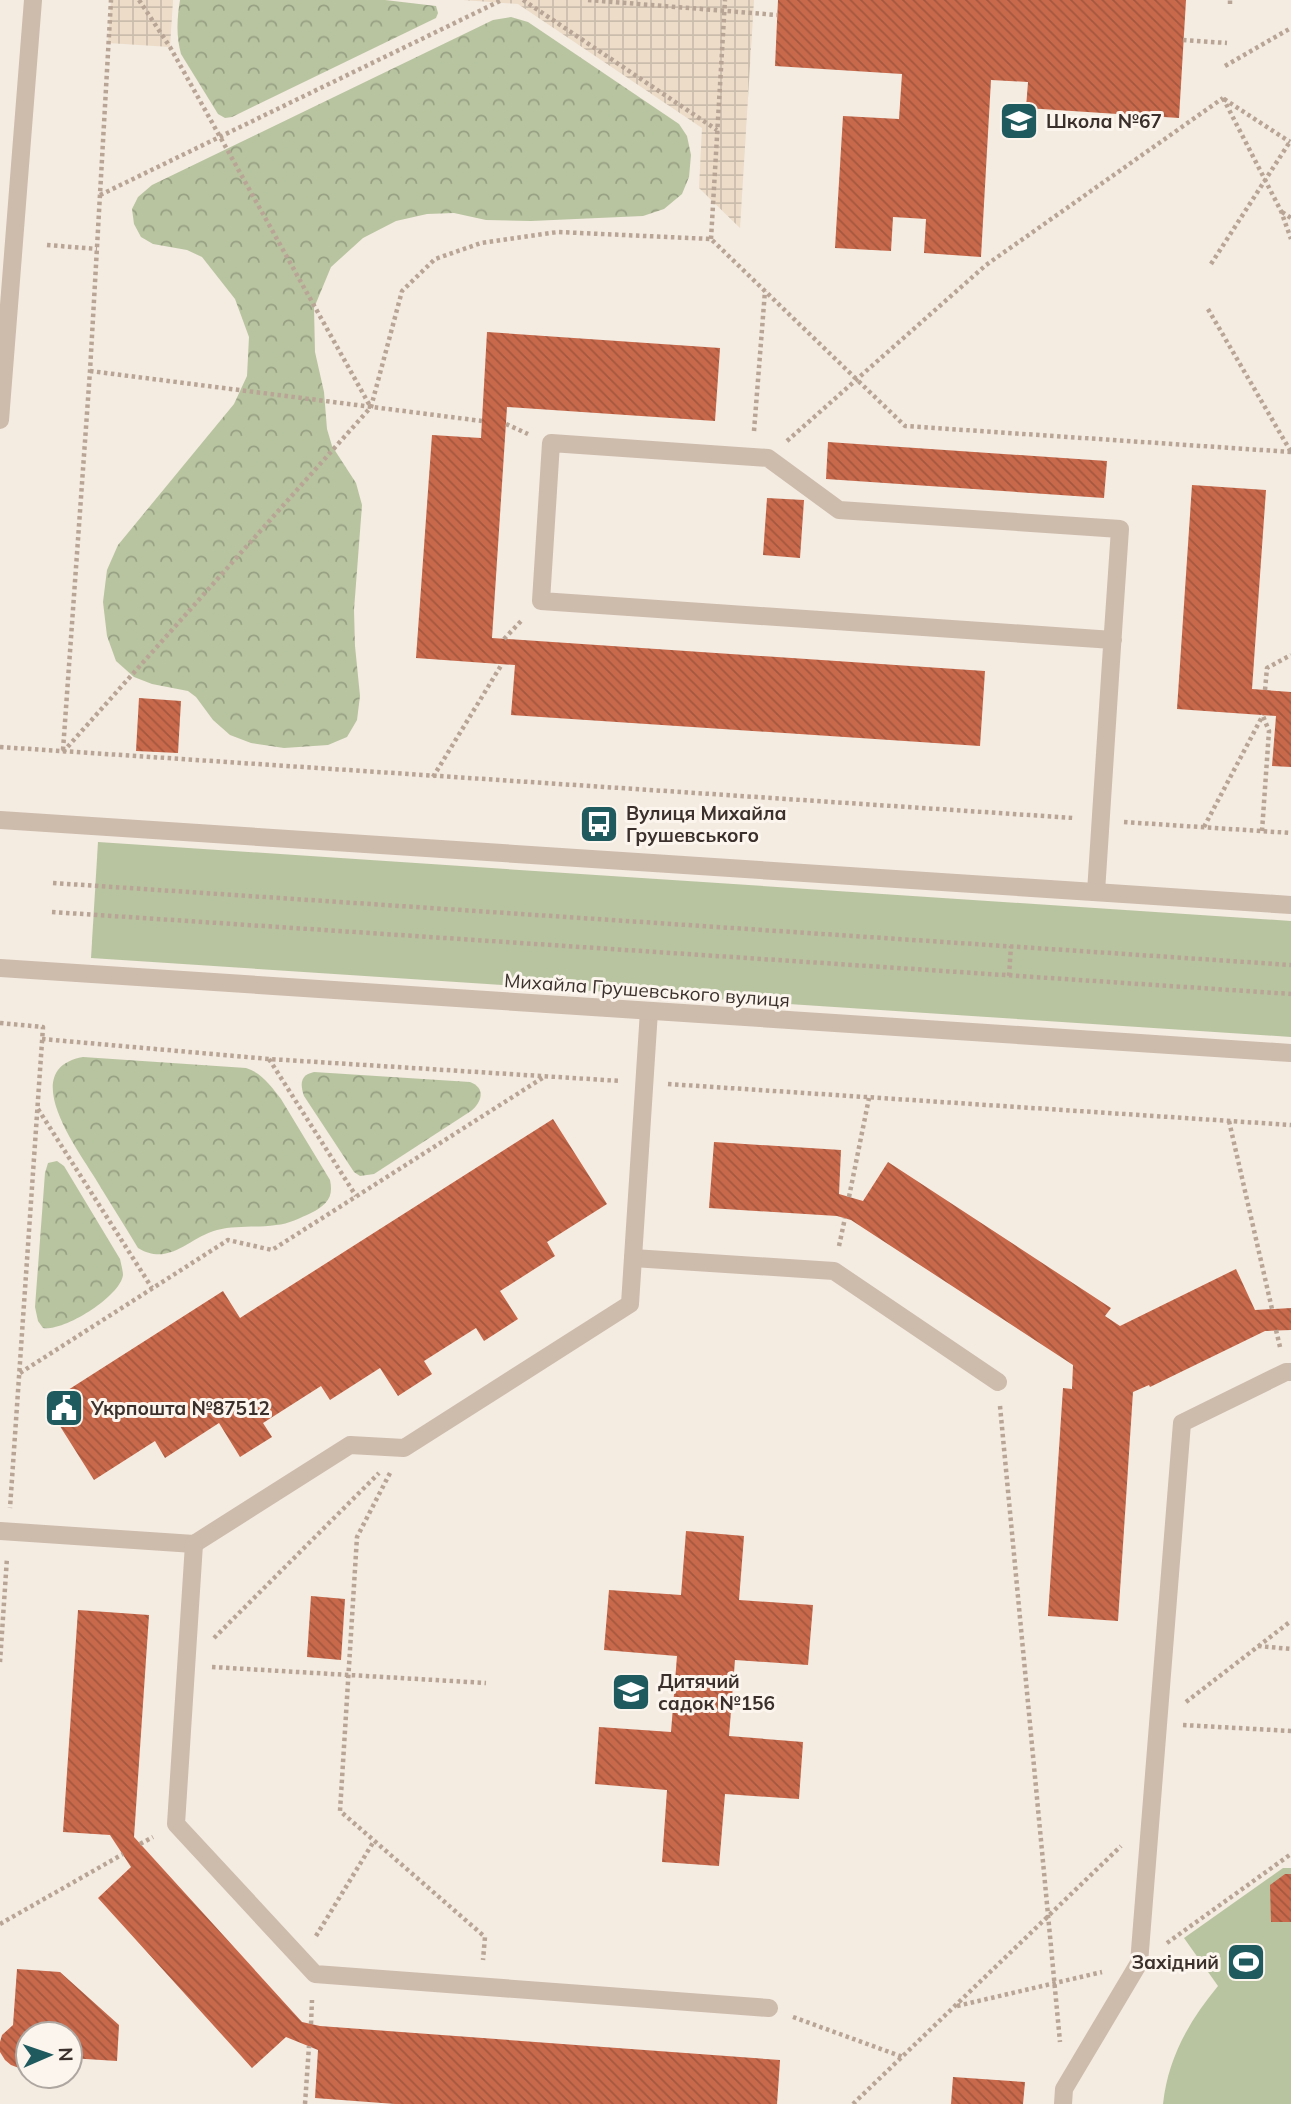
<svg xmlns="http://www.w3.org/2000/svg" width="1291" height="2104" font-family="Mulish,sans-serif">
	<style>
		.green { fill: #b8c4a0 }
		.forest { fill: url(#forest-crowns) }
		.plaza { fill: url(#plaza-grid) }
		.building { fill: url(#building-back-hatch) }
		.lines { fill: none; stroke-linecap: round; stroke-linejoin: round }
		.path { stroke: #b9a596; stroke-width: 4.5; stroke-dasharray: 3.5 3.5; stroke-linecap: butt }
		.service { stroke: #cdbbac; stroke-width: 18 }
		.minor { stroke: #cdbbac; stroke-width: 18 }
		.tertiary { stroke: #cdbbac; stroke-width: 18 }
		.labels { text-anchor: middle; stroke-width: 6; stroke-linejoin: round; paint-order: stroke }
		.poi-label { font-size: 19px; font-weight: bold; fill: #3b302b; stroke: #fbf5ee; text-anchor: start }
		.street-label { font-size: 19px; fill: #3b302b; stroke: #fbf5ee }
	</style>
	<defs>
		<pattern id="forest-crowns" width="20" height="18" patternUnits="userSpaceOnUse" patternTransform="scale(1.75)"><rect width="20" height="18" fill="#b8c4a0"/><path d="M2 6a3 3 0 1 1 6 0M12 15a3 3 0 1 1 6 0" fill="none" stroke="#97a083"/></pattern>
		<pattern id="plaza-grid" width="8" height="8" patternUnits="userSpaceOnUse" patternTransform="scale(1.75)"><rect width="8" height="8" fill="#ecdcc8"/><path d="M0 4h8M4 0v8" fill="none" stroke="#cbbdac"/></pattern>
		<pattern id="building-back-hatch" width="6" height="6" patternUnits="userSpaceOnUse" patternTransform="scale(1.75)"><rect width="6" height="6" fill="#c8694b"/><path d="M-1 5l2 2M0 0l6 6M5-1l2 2" fill="none" stroke="#a4573f"/></pattern>
	</defs>
	<rect width="100%" height="100%" fill="#f4ebe1"/>
	<g class="green">
		<path d="M98 842 1291 921V1037L91 958Z"/>
		<path d="M1283 1868H1291V2104H1163C1168 2058 1189 2021 1218 1986L1184 1938Z"/>
	</g>
	<g class="forest">
		<path d="M180 0H385L436 6 438 13 436 18 232 117 225 118 218 114 181 54C176 36 177 18 180 0Z"/>
		<path d="M511 17 528 22 679 124 687 136 691 155 689 177 682 194 664 209 643 216 531 221 486 220 454 213 427 214 396 221 363 238 331 267 314 308 315 352 324 392 327 429 332 446 356 483 362 505 354 610 355 646 360 696 357 720 347 737 328 745 284 748 251 743 230 735 213 720 196 697 188 691 152 684 134 677 116 661 107 636 103 602 107 570 118 545 234 404 247 376 249 337 235 299 202 257 187 250 153 244 141 237 134 224 132 209 138 197 152 185 493 20Z"/>
		<path d="M83 1057 246 1068C262 1073 271 1086 281 1099L330 1180C334 1198 326 1205 311 1213 300 1218 289 1224 276 1225 256 1228 236 1225 217 1230 188 1238 169 1267 138 1248 124 1225 109 1201 95 1178 77 1148 17 1069 83 1057Z"/>
		<path d="M314 1072 470 1082C486 1088 482 1102 471 1111L374 1174 360 1176 354 1172 304 1096C300 1084 300 1075 314 1072Z"/>
		<path d="M57 1161 64 1166 120 1259C121 1264 123 1271 123 1275 120 1297 63 1332 43 1328L38 1321 35 1307 45 1173 48 1163Z"/>
	</g>
	<g class="plaza">
		<path d="M111 0H173L170 47 108 43Z"/>
		<path d="M463 0H754L740 228 699 188 702 128 518 4Z"/>
	</g>
	<g class="building">
		<path d="M778 0H1186L1179 118 1026 108 1028 82 991 80 981 257 924 253 926 219 893 217 891 251 835 248 843 116 899 119 902 74 775 66Z"/>
		<path d="M487 332 720 348 715 421 507 407 492 638 985 671 980 746 511 715 515 665 416 658 432 435 481 438Z"/>
		<path d="M828 442 1107 461 1104 498 826 479Z"/>
		<path d="M1192 485 1266 490 1252 689 1291 692V767L1272 766 1276 716 1177 709Z"/>
		<path d="M767 498 804 500 800 558 763 555Z"/>
		<path d="M139 698 181 701 178 753 136 751Z"/>
		<path d="M553 1119 607 1204 547 1242 555 1256 500 1291 518 1319 484 1341 476 1328 424 1361 432 1374 398 1396 380 1368 330 1400 321 1386 263 1423 272 1437 240 1457 219 1423 165 1458 155 1441 94 1480 46 1404 223 1291 240 1318Z"/>
		<path d="M714 1142 841 1150 839 1194 863 1201 888 1162 1111 1308 1105 1316 1120 1326 1236 1269 1255 1310 1291 1308V1330L1265 1331 1150 1387 1149 1385 1133 1392 1118 1621 1048 1616 1063 1388 1072 1389 1073 1365 851 1220 837 1216 709 1208Z"/>
		<path d="M686 1531 744 1536 739 1600 813 1605 808 1665 735 1660 729 1736 803 1742 799 1799 725 1794 719 1866 662 1862 667 1790 595 1784 599 1727 671 1732 677 1656 604 1650 609 1590 681 1595Z"/>
		<path d="M311 1596 345 1599 341 1660 307 1657Z"/>
		<path d="M78 1610 149 1615 134 1837 302 2022 320 2026 780 2060 777 2104H395L315 2098 318 2050 286 2037 252 2068 98 1898 131 1867 110 1835 63 1832Z"/>
		<path d="M1285 1874H1291V1922H1271L1270 1885Z"/>
		<path d="M17 1969 60 1972 119 2025 117 2061 70 2058V2034H28V2067L19 2068 11 2065 5 2060 0 2052V2042L2 2035 13 2025Z"/>
		<path d="M953 2077 1025 2082 1023 2104H951Z"/>
	</g>
	<g class="lines">
		<g class="path">
			<path d="M139 0 170 47 370 406"/>
			<path d="M523 0 717 130"/>
			<path d="M588 0 777 15"/>
			<path d="M1230 4V0"/>
			<path d="M1183 40 1227 43"/>
			<path d="M1225 66 1291 28"/>
			<path d="M1223 98 1281 211 1291 239"/>
			<path d="M1224 99 1290 142"/>
			<path d="M100 195 502 0"/>
			<path d="M1282 212 1291 218"/>
			<path d="M711 239 725 0"/>
			<path d="M47 245 97 249"/>
			<path d="M1211 264 1291 140"/>
			<path d="M1208 309 1291 452"/>
			<path d="M90 371 482 421"/>
			<path d="M506 424 528 434"/>
			<path d="M754 431 765 291"/>
			<path d="M787 441 986 265 1223 98"/>
			<path d="M504 639 523 619"/>
			<path d="M1265 690 1267 668 1291 655"/>
			<path d="M0 747 1074 818"/>
			<path d="M63 750 90 371 111 0"/>
			<path d="M63 752 371 407 402 291 435 259 481 243 558 232 711 239 905 426 1291 452"/>
			<path d="M433 777 502 664"/>
			<path d="M1124 822 1291 833"/>
			<path d="M1204 827 1263 715"/>
			<path d="M1262 831 1269 731 1263 716"/>
			<path d="M53 883 1291 965"/>
			<path d="M52 912 1291 994"/>
			<path d="M1009 976 1011 946"/>
			<path d="M0 1023 43 1027 10 1508"/>
			<path d="M42 1039 269 1059 621 1081"/>
			<path d="M269 1059 356 1196"/>
			<path d="M668 1084 1291 1125"/>
			<path d="M38 1109 152 1288"/>
			<path d="M1229 1121 1272 1309"/>
			<path d="M849 1197 869 1098"/>
			<path d="M839 1246 845 1218"/>
			<path d="M1276 1330 1280 1347"/>
			<path d="M20 1373 228 1240 272 1250 544 1077"/>
			<path d="M1000 1406 1060 2042"/>
			<path d="M390 1473 357 1537 340 1811 485 1937 483 1960"/>
			<path d="M214 1638 379 1473"/>
			<path d="M1258 1646 1291 1649"/>
			<path d="M0 1662 7 1558"/>
			<path d="M212 1667 486 1683"/>
			<path d="M1186 1702 1291 1621"/>
			<path d="M1183 1725 1291 1731"/>
			<path d="M140 1844 153 1837"/>
			<path d="M0 1924 123 1854"/>
			<path d="M316 1936 374 1841"/>
			<path d="M1167 1943 1291 1854"/>
			<path d="M957 2006 1102 1972"/>
			<path d="M793 2017 903 2057"/>
			<path d="M311 2024 312 2000"/>
			<path d="M305 2104 309 2046"/>
			<path d="M853 2104 1121 1846"/>
		</g>
		<g class="service">
			<path d="M1096 892C1103 771 1112 650 1120 529L839 510 768 458 551 443 541 601 1113 640"/>
			<path d="M633 1258 834 1271 998 1382"/>
			<path d="M0 1531 194 1544 350 1445 404 1448 630 1304 649 1011"/>
			<path d="M194 1544 176 1824 315 1974 769 2008"/>
			<path d="M1063 2104 1064 2089 1139 1963 1182 1423 1286 1372H1291"/>
		</g>
		<path class="minor" d="M0 420 33 0"/>
		<g class="tertiary">
			<path d="M0 820 1291 905"/>
			<path d="M0 968 1291 1053"/>
		</g>
	</g>
	<defs>
		<g id="school-square" transform="scale(2.0125)"><rect x="-9" y="-9" width="18" height="18" rx="4" fill="#1f5a5e" stroke="#fbf5ee"/><path d="M0-5L7-2L0 1L-7-2ZM-4 1L0 2.5L4 1V4Q0 6-4 4Z" fill="#fff"/></g>
		<g id="bus-square" transform="scale(2.0125)"><rect x="-9" y="-9" width="18" height="18" rx="4" fill="#1f5a5e" stroke="#fbf5ee"/><path d="M-5-6H5V4H4V6H2V4H-2V6H-4V4H-5ZM-3.5-4V0h7V-4ZM-3.5 1.2v1.5H-2V1.2ZM2 1.2v1.5H3.5V1.2Z" fill="#fff"/></g>
		<g id="civic-square" transform="scale(2.0125)"><rect x="-9" y="-9" width="18" height="18" rx="4" fill="#1f5a5e" stroke="#fbf5ee"/><path d="M-.6-6.5H3V-4.5H.6V-3L4-1V1h2V6H-6V1h2V-1L-.6-3ZM-1.2 2.5V6h2.4V2.5Z" fill="#fff"/></g>
		<g id="stadium-square" transform="scale(2.0125)"><rect x="-9" y="-9" width="18" height="18" rx="4" fill="#1f5a5e" stroke="#fbf5ee"/><path d="M0-5a6.5 5 0 1 0 0 10a6.5 5 0 1 0 0-10ZM-3.5-1.8h7v3.6h-7Z" fill="#fff"/></g>
	</defs>
	<g fill-rule="evenodd">
		<use href="#school-square" x="1019" y="121"/>
		<use href="#bus-square" x="599" y="824"/>
		<use href="#civic-square" x="64" y="1408"/>
		<use href="#school-square" x="631" y="1692"/>
		<use href="#stadium-square" x="1246" y="1962"/>
	</g>
	<g class="labels">
		<g class="poi-label">
			<text x="1046" y="128">Школа №67</text>
			<text x="626" y="820">Вулиця Михайла<tspan x="626" dy="22">Грушевського</tspan></text>
			<text x="91" y="1415">Укрпошта №87512</text>
			<text x="658" y="1688">Дитячий<tspan x="658" dy="22">садок №156</tspan></text>
			<text x="1219" y="1969" text-anchor="end">Західний</text>
		</g>
		<g class="street-label">
			<text transform="translate(647 990) rotate(4)" y="7">Михайла Грушевського вулиця</text>
		</g>
	</g>
	<g transform="translate(49 2055) rotate(88)"><circle r="33" fill="#fbf5ee" stroke="#aea6a0" stroke-width="2"/>
	<path d="M0-5L12 26L0 18L-12 26Z" fill="#1f5a5e"/>
	<text y="-10" font-size="19" font-weight="bold" text-anchor="middle" fill="#3b302b">N</text>
	</g>
</svg>
